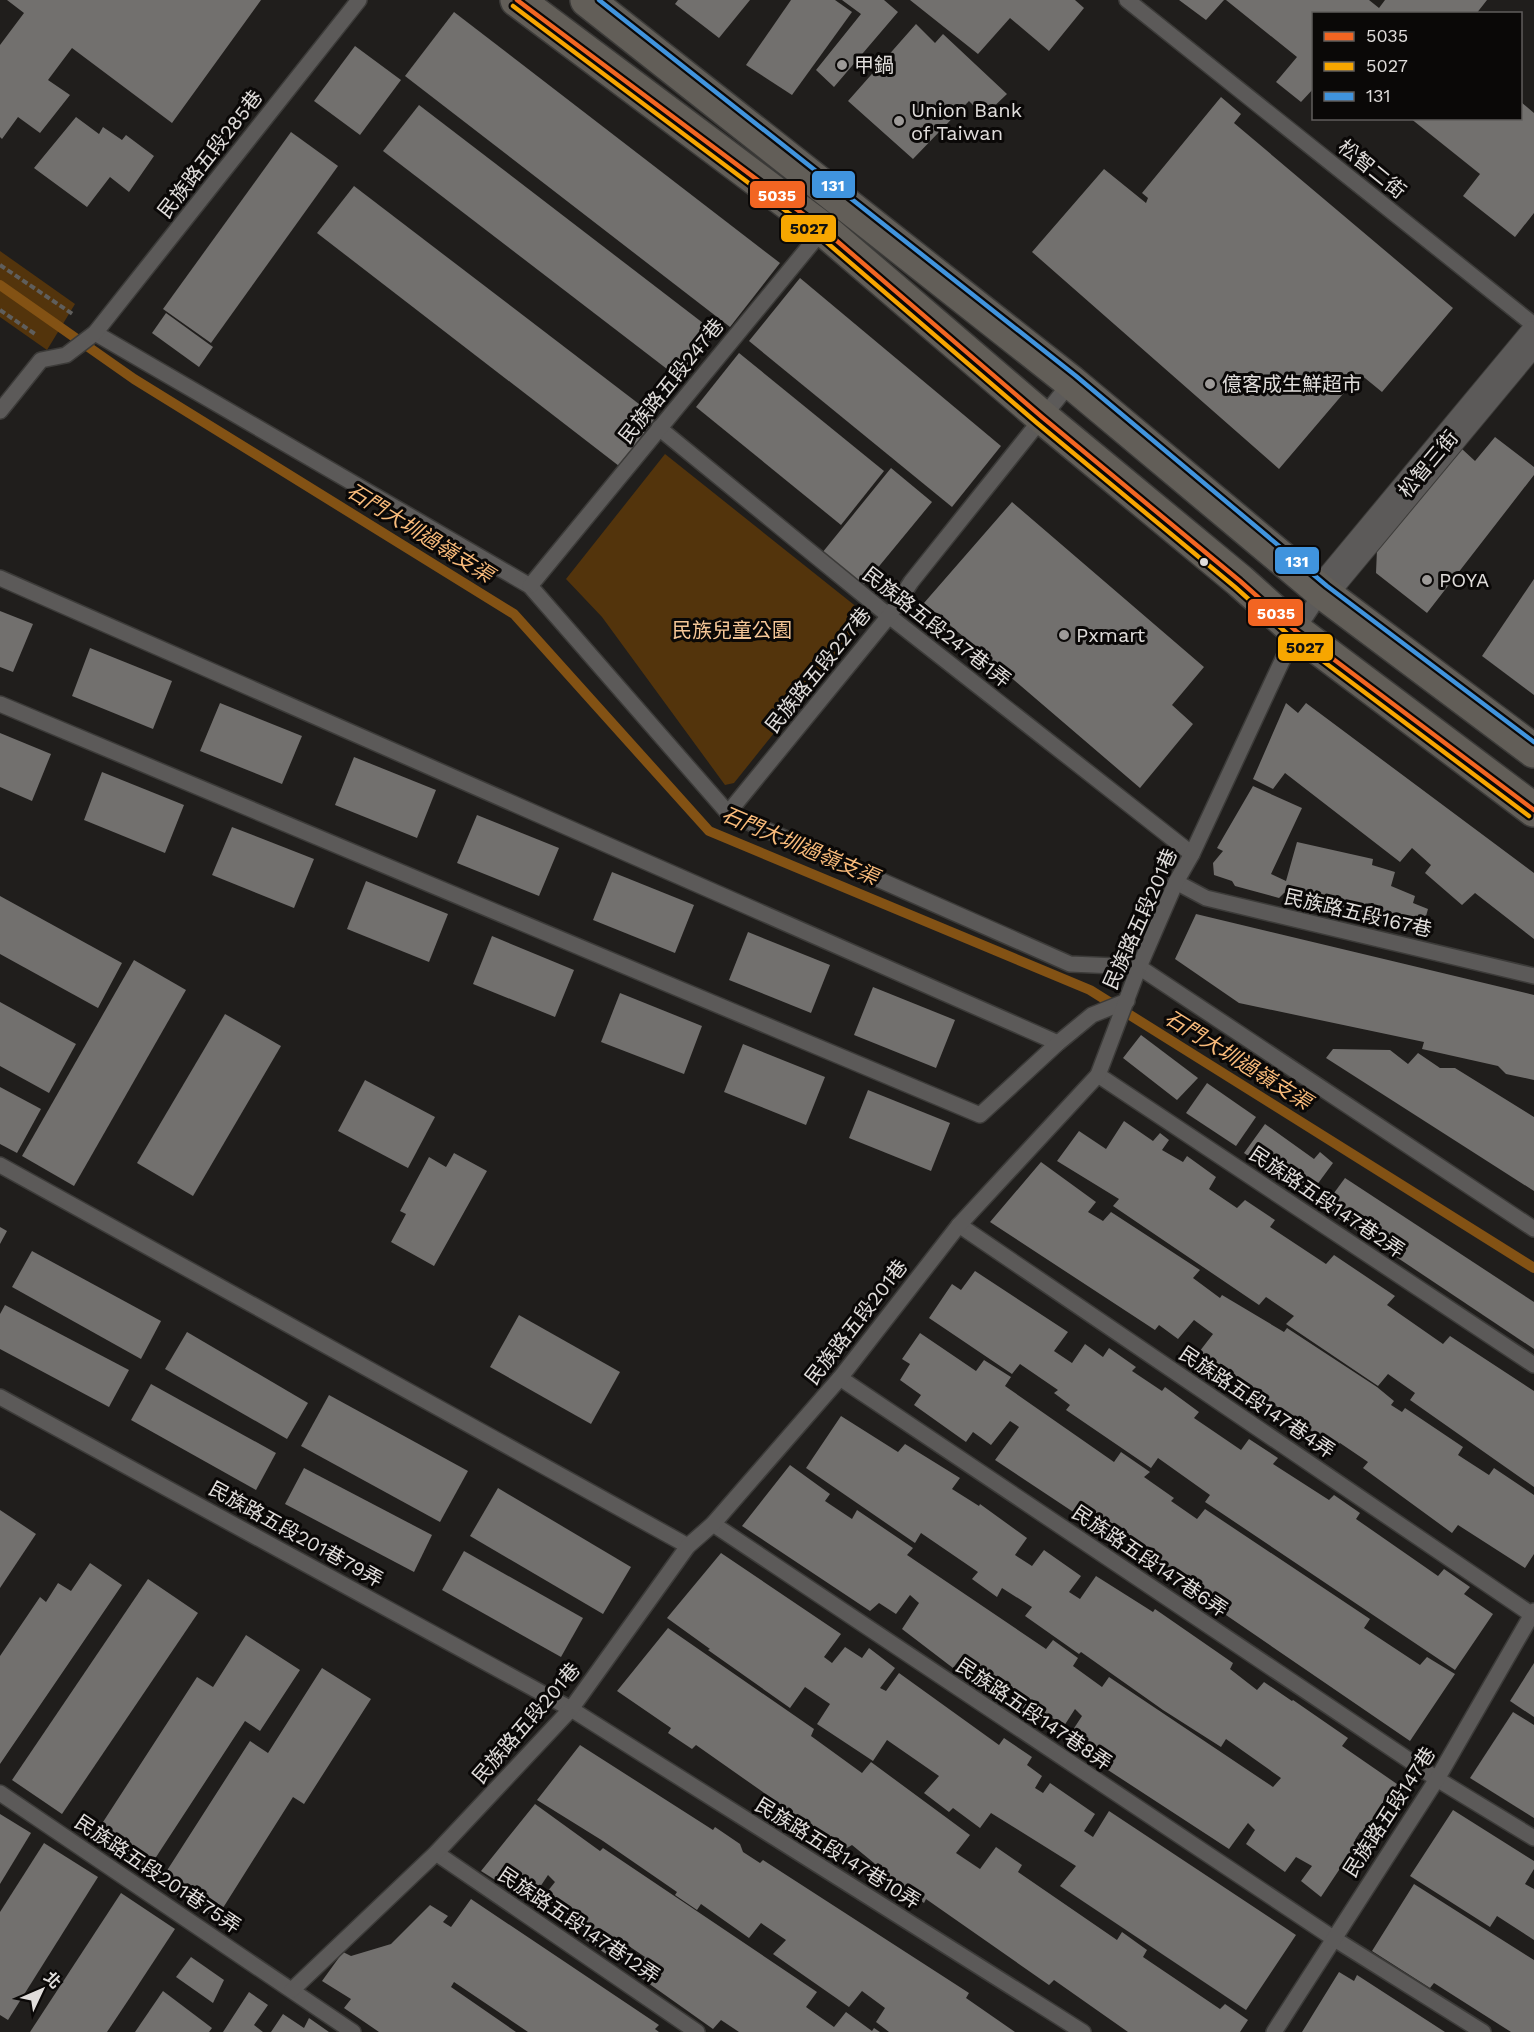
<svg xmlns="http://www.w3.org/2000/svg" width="1534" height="2032" font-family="'Work Sans','Noto Sans TC',sans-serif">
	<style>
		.green { fill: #53340c }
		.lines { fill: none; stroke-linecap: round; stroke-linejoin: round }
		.stream { stroke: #835214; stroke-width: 10 }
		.building { fill: #72706e }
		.service-casing { stroke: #3c3b39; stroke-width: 18 }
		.minor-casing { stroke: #3c3b39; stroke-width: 34 }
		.secondary-casing { stroke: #3c3b39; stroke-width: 36 }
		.path { stroke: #5f5e5c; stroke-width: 4; stroke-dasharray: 6 3; stroke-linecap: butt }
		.service { stroke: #5c5a59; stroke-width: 15 }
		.minor { stroke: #5c5a59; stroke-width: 32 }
		.secondary { stroke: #625e58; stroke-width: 33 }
		.bus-1-casing { stroke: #0a0807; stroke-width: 9 }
		.bus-2-casing { stroke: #0a0807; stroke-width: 9 }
		.bus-3-casing { stroke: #0a0807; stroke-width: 9 }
		.bus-1 { stroke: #f26522; stroke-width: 4.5 }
		.bus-2 { stroke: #f7a600; stroke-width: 4.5 }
		.bus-3 { stroke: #4094de; stroke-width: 4.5 }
		.poi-dot { fill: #9d9a98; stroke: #0a0807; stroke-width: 2 }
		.bus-dot { fill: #e0dddb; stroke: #0a0807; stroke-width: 2 }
		.labels { text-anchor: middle; stroke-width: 6; stroke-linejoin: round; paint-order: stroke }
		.poi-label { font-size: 20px; fill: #e0dddb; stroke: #0a0807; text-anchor: start }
		.street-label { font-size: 20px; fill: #e0dddb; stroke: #0a0807 }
		.park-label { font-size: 20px; fill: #f6c798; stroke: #0a0807 }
		.water-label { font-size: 21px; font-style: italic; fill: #f9bb7b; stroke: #0a0807 }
		.line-badge { stroke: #0a0807; stroke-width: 2 }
		.badge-label { font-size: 16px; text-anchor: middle; font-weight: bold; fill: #fff }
		.pale-badge-label { font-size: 16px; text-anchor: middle; font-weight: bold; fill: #111 }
	</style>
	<rect width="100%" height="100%" fill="#201e1c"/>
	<g class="green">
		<path d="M0 251 75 304 47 350 0 317Z"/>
		<path d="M665 454 868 616 734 783 725 785 602 617 566 579Z"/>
	</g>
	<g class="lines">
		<path class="stream" d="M0 285 134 379 514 614 709 831 1090 990 1534 1268"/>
	</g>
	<g class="building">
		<path d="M7 0H261L172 123 72 48 48 80 70 95 40 133 18 117 2 139 0 137V45L24 13Z"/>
		<path d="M678 0H750L719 38 675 4Z"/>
		<path d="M791 0H835L852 12 792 95 746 65Z"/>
		<path d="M842 0H884L898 12 834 87 816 70 861 14Z"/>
		<path d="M910 0H1075L1084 8 1049 51 1010 18 978 54Z"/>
		<path d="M1179 0H1224L1206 20Z"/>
		<path d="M1226 0H1369L1379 8 1385 0H1487L1476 14H1314V88L1301 102 1276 82 1297 57Z"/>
		<path d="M454 12 780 263 730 327 405 76Z"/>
		<path d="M916 24 935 43 943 34 1007 94 984 116 969 101 913 159 848 101Z"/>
		<path d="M355 46 401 80 360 135 314 101Z"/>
		<path d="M1221 97 1241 114 1234 123 1453 308 1382 392 1360 374 1279 469 1032 252 1104 169 1146 203 1148 198 1142 193Z"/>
		<path d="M1521 102 1534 113V213L1515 237 1463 196 1480 174 1410 118H1521Z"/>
		<path d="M419 105 716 333 680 379 383 151Z"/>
		<path d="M76 117 99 134 103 127 122 140 126 135 154 156 129 192 110 177 87 207 34 168Z"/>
		<path d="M291 132 338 166 211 343 163 309Z"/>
		<path d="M354 186 656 417 619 466 317 233Z"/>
		<path d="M800 278 1001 446 952 507 749 341Z"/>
		<path d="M166 313 213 347 199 367 152 333Z"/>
		<path d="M739 353 884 471 841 525 696 407Z"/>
		<path d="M1495 437 1534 467V475L1427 613 1376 573 1377 549 1462 449 1475 461Z"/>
		<path d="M891 468 932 502 862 587 822 553Z"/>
		<path d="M1012 502 1204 667 1172 705 1193 724 1140 788 924 603Z"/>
		<path d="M1534 579V695L1482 656Z"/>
		<path d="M0 611 33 624 13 672 0 667Z"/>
		<path d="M90 648 172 681 153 729 72 696Z"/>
		<path d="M220 703 302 736 282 784 200 751Z"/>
		<path d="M1286 703 1298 713 1306 703 1534 873V939L1475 893 1462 905 1425 873 1431 865 1412 848 1400 862 1285 773 1273 789 1253 779Z"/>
		<path d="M0 733 51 754 32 801 0 787Z"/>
		<path d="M354 757 436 790 417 838 335 805Z"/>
		<path d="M102 772 184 805 165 853 84 820Z"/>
		<path d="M1253 786 1302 808 1271 874 1286 881 1297 842 1373 859 1372 865 1395 872 1391 886 1415 896 1413 903 1428 909 1421 934 1406 928V923L1284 893 1279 898 1235 886 1232 881 1214 875 1213 863 1223 851 1217 848Z"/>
		<path d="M477 815 559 848 539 896 457 863Z"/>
		<path d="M232 827 314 859 294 908 212 875Z"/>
		<path d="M612 872 694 905 675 953 593 920Z"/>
		<path d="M366 881 448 914 429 962 347 929Z"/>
		<path d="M0 896 122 963 98 1008 0 954Z"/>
		<path d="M1196 914 1534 995V1080L1506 1074 1498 1066 1422 1049 1424 1042 1239 1003 1175 959Z"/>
		<path d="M748 932 830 965 811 1013 729 980Z"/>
		<path d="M492 936 574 970 555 1017 473 984Z"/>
		<path d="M134 960 186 990 74 1186 22 1156Z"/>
		<path d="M873 987 955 1020 936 1068 854 1035Z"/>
		<path d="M620 993 702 1026 684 1074 601 1042Z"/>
		<path d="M0 1002 76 1044 49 1093 0 1066Z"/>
		<path d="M225 1014 281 1046 193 1196 137 1163Z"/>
		<path d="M1141 1035 1198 1078 1177 1100 1123 1058Z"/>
		<path d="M743 1044 825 1077 806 1125 724 1092Z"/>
		<path d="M1333 1049 1390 1050 1408 1064 1418 1053 1440 1068H1455L1534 1117V1191L1326 1058Z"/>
		<path d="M365 1080 435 1117 408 1168 338 1131Z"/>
		<path d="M1207 1083 1256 1117 1236 1146 1186 1113Z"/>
		<path d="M0 1087 41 1109 17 1153 0 1144Z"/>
		<path d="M868 1090 950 1123 931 1171 849 1138Z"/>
		<path d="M1124 1121 1153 1141 1160 1133 1169 1140 1162 1150 1183 1162 1187 1156 1216 1177 1209 1189 1237 1208 1245 1200 1275 1220 1270 1227 1326 1264 1334 1255 1395 1296 1387 1305 1443 1344 1450 1336 1534 1391V1487L1410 1400 1415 1393 1388 1374 1378 1386 1286 1324 1294 1316 1266 1297 1259 1305 1113 1206 1119 1199 1057 1161 1079 1131 1106 1149Z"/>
		<path d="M1265 1124 1314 1159 1320 1152 1333 1163 1308 1197 1244 1153Z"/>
		<path d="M454 1153 487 1171 434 1266 391 1242 406 1214 400 1211 429 1157 446 1167Z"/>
		<path d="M1041 1162 1096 1202 1088 1212 1103 1221 1111 1212 1200 1270 1193 1278 1220 1298 1222 1295 1284 1332 1287 1328 1377 1387 1394 1401 1391 1405 1402 1412 1405 1408 1463 1447 1458 1455 1489 1475 1494 1468 1534 1495V1554L1525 1568 1458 1525 1452 1533 1363 1468 1368 1462 1340 1443 1334 1447 1222 1368 1218 1372 1196 1356 1213 1334 1194 1320 1178 1339 1159 1325 1155 1330 990 1222Z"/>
		<path d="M1345 1178 1534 1302V1349L1323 1208Z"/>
		<path d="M0 1227 7 1231 0 1244Z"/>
		<path d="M32 1251 161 1321 141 1359 12 1287Z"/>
		<path d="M975 1271 1068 1332 1054 1351 1072 1363 1085 1344 1103 1357 1109 1348 1136 1367 1132 1371 1162 1391 1165 1387 1199 1412 1194 1418 1241 1450 1249 1439 1278 1458 1273 1464 1329 1500 1334 1495 1360 1513 1356 1519 1438 1576 1444 1569 1470 1587 1464 1594 1493 1614 1455 1670 1205 1502 1210 1495 1158 1458 1151 1468 1066 1410 1070 1405 1054 1393 1058 1390 1020 1364 1012 1374 929 1318 952 1284 961 1290Z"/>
		<path d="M5 1305 129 1370 109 1407 0 1349V1314Z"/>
		<path d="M519 1315 620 1372 591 1424 490 1367Z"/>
		<path d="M187 1332 308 1403 287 1439 165 1369Z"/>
		<path d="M920 1333 976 1371 984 1360 1011 1377 1005 1386 1114 1462 1121 1452 1150 1472 1144 1477 1174 1498 1171 1501 1197 1519 1205 1509 1370 1619 1364 1628 1420 1665 1427 1657 1455 1674 1410 1741 1188 1589 1192 1584 1112 1530 1108 1535 995 1460 1019 1427 1010 1421 991 1445 973 1432 966 1442 914 1405 921 1395 900 1380 910 1364 902 1359Z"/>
		<path d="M151 1384 276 1453 256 1490 131 1420Z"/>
		<path d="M329 1395 468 1471 440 1522 301 1446Z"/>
		<path d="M841 1416 898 1452 905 1444 960 1478 952 1489 979 1506 980 1504 1027 1538 1015 1555 1032 1566 1044 1550 1081 1576 1069 1592 1080 1599 1096 1576 1153 1612 1155 1609 1233 1663 1230 1669 1257 1690 1264 1682 1292 1701 1293 1700 1348 1738 1342 1746 1397 1784 1364 1832H1360L1355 1840 1360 1844 1353 1854 1351 1852 1321 1897 1301 1881 1312 1866 1296 1857 1285 1872 1246 1844 1255 1830 1248 1823 1229 1849 1065 1742 1082 1716 1075 1709 1064 1726 1045 1713 1036 1725 1007 1705 1014 1695 963 1655 953 1668 902 1629 919 1603 910 1595 896 1614 879 1603 870 1611 742 1526 790 1465 830 1494 825 1501 852 1519 857 1510 913 1548 907 1555 1046 1649 1053 1640 1078 1658 1073 1666 1102 1687 1109 1677 1273 1787 1281 1778 1226 1739 1221 1747 1163 1710 1081 1652 1079 1654 1025 1616 1032 1607 1002 1588 997 1597 972 1579 978 1572 921 1533 915 1543 806 1468Z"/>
		<path d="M304 1468 432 1535 414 1572 285 1504Z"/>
		<path d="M498 1488 631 1567 603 1614 470 1536Z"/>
		<path d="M0 1510 36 1534 0 1588Z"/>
		<path d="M464 1551 583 1618 561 1657 442 1590Z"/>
		<path d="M721 1553 841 1634 824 1657 832 1663 845 1647 862 1658 869 1648 895 1668 880 1688 886 1691 899 1673 999 1745 1004 1738 1032 1757 1027 1765 1042 1776 1035 1788 1043 1793 1050 1783 1095 1814 1084 1831 1093 1837 1109 1811 1296 1935 1246 2010 1060 1886 1076 1866 991 1813 980 1828 953 1808 949 1812 924 1793 939 1776 887 1740 873 1761 817 1724 830 1704 805 1687 790 1708 708 1650 710 1649 667 1618Z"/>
		<path d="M90 1563 122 1585 0 1764V1656L40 1597 46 1602 58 1583 71 1591Z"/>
		<path d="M148 1579 198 1613 62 1814 12 1780Z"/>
		<path d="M668 1628 814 1729 811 1736 862 1773 871 1762 970 1835 956 1853 980 1869 996 1847 1022 1865 1018 1872 1117 1940 1122 1932 1147 1950 1143 1957 1220 2009 1225 2004 1248 2020 1240 2032H1128L1054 1980 1049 1985 926 1899 924 1903 872 1866 874 1863 852 1845 847 1848 822 1832 819 1835 794 1819 797 1816 696 1745 692 1749 668 1733 671 1728 617 1691Z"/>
		<path d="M246 1635 300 1670 260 1731 245 1721 145 1874 92 1839 197 1677 213 1687Z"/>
		<path d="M1534 1663V1717L1510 1701Z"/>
		<path d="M322 1668 371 1699 304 1804 293 1797 216 1919 159 1883 250 1741 268 1753Z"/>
		<path d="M1513 1712 1534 1725V1818L1470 1778Z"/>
		<path d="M580 1745 713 1830 715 1827 740 1844 743 1852 760 1863 763 1860 969 1993 966 1998 1015 2032H889L876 2022 885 2008 862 1991 849 2007 773 1954 786 1940 761 1923 749 1938 701 1904 697 1910 675 1895 677 1892 603 1841 537 1800Z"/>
		<path d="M535 1804 600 1851 603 1848 817 1992 806 2007 834 2027 846 2012 872 2031 874 2028 880 2032H739L721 2020 713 2029 634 1973 645 1957 620 1940 609 1956 583 1938 589 1929 543 1897 555 1882 548 1875 530 1902 481 1871Z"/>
		<path d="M1453 1810 1534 1861V1869L1525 1884 1534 1889V1940L1497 1916 1490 1927 1410 1876Z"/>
		<path d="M0 1814 31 1833 0 1884Z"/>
		<path d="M44 1843 98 1877 8 2020 0 2015V1912Z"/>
		<path d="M1414 1884 1534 1960V2032H1511L1434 1983 1430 1988 1372 1951Z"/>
		<path d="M121 1893 175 1929 129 1999 107 2032H30Z"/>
		<path d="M471 1899 659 2025 655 2029 659 2032H528L454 1982 451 1987 516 2032H379L344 2008 351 1999 322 1981 343 1952 351 1956 391 1944 430 1905 448 1916 443 1922 451 1927Z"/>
		<path d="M191 1957 224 1980 213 2003 176 1977Z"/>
		<path d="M1339 1972 1354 1981 1357 1975 1445 2032H1302Z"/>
		<path d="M163 1991 212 2028 209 2032H135Z"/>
		<path d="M249 1992 268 2005 254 2025 263 2032H223Z"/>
		<path d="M283 2014 304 2028 309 2018 329 2032H271Z"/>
	</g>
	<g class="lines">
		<g class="service-casing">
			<g id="service">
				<path d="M1127 0 1534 325"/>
				<path d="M95 333 530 586 728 813 1070 964 1139 967 1534 1229"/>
				<path d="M0 411 41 360 66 355 95 333 359 0"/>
				<path d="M659 428 889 616 1192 854"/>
				<path d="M0 578 1058 1043"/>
				<path d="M530 586 826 226"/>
				<path d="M0 704 980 1115 1058 1043 1092 1015 1127 1001"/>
				<path d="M728 813 889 616 911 582 1071 382"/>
				<path d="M1176 882 1206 898 1534 976"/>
				<path d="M1098 1075 1534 1365"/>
				<path d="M0 1165 688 1546"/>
				<path d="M959 1225 1534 1616"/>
				<path d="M840 1378 1437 1779 1534 1838"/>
				<path d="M0 1397 571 1709 1083 2032"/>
				<path d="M713 1524 1333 1938 1483 2032"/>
				<path d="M0 1793 353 2032"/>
				<path d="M436 1853 697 2032"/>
				<path d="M292 1990 436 1853 571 1709 688 1546 713 1524 840 1378 959 1225 1098 1075 1139 967 1176 882 1192 854 1296 631 1322 592"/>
				<path d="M1274 2032 1437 1779 1534 1611"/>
			</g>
		</g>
		<g class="minor-casing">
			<path id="minor" d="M1322 592 1534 337"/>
		</g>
		<g class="secondary-casing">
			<g id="secondary">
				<path d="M517 0 823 229 1042 417 1240 581 1296 631 1534 810"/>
				<path d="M587 0 1071 382 1322 592 1534 751"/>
			</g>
		</g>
		<g class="path">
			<path d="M0 265 74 315"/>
			<path d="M0 310 35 334"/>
		</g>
		<use href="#service" class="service"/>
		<use href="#minor" class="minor"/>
		<use href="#secondary" class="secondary"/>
		<g class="bus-1-casing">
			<path id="bus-1" d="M517 0 823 229 1042 417 1240 581 1296 631 1534 810"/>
		</g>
		<g class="bus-2-casing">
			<path id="bus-2" d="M513 6 818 235 1037 423 1235 587 1291 637 1529 816"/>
		</g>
		<g class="bus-3-casing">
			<path id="bus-3" d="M599 0 1076 376 1327 586 1534 742"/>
		</g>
		<use href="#bus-1" class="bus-1"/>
		<use href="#bus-2" class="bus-2"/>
		<use href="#bus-3" class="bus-3"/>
	</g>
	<g class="poi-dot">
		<circle cx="842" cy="65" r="6"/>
		<circle cx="899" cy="121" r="6"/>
		<circle cx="1210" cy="384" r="6"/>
		<circle cx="1427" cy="580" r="6"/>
		<circle cx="1064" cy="635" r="6"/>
	</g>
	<circle class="bus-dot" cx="1204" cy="562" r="5"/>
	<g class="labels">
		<g class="poi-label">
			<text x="854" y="72">甲鍋</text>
			<text x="911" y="117">Union Bank<tspan x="911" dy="23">of Taiwan</tspan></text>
			<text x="1222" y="391">億客成生鮮超市</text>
			<text x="1439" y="587">POYA</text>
			<text x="1076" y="642">Pxmart</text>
		</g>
		<g class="street-label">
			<text transform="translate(210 154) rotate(-52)" y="7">民族路五段285巷</text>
			<text transform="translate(1372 169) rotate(39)" y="7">松智二街</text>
			<text transform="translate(671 381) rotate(-51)" y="7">民族路五段247巷</text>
			<text transform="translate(1428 464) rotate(-50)" y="7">松智三街</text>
			<text transform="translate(937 627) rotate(38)" y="7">民族路五段247巷1弄</text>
			<text transform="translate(818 670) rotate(-51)" y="7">民族路五段227巷</text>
			<text transform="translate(1358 913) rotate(13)" y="7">民族路五段167巷</text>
			<text transform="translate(1140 919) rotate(-66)" y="7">民族路五段201巷</text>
			<text transform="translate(1327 1202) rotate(34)" y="7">民族路五段147巷2弄</text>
			<text transform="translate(856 1322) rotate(-52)" y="7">民族路五段201巷</text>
			<text transform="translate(1257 1402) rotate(34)" y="7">民族路五段147巷4弄</text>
			<text transform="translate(296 1534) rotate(29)" y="7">民族路五段201巷79弄</text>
			<text transform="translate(1150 1561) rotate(34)" y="7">民族路五段147巷6弄</text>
			<text transform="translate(1034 1714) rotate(34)" y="7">民族路五段147巷8弄</text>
			<text transform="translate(526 1723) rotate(-49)" y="7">民族路五段201巷</text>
			<text transform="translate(1389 1812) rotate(-57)" y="7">民族路五段147巷</text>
			<text transform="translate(838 1853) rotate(32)" y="7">民族路五段147巷10弄</text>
			<text transform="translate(158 1874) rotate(34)" y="7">民族路五段201巷75弄</text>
			<text transform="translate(579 1925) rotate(34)" y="7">民族路五段147巷12弄</text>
		</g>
		<g class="park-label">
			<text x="732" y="637">民族兒童公園</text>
		</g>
		<g class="water-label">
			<text transform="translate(420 533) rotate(32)" y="7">石門大圳過嶺支渠</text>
			<text transform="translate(800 846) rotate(23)" y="7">石門大圳過嶺支渠</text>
			<text transform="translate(1238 1060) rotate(32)" y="7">石門大圳過嶺支渠</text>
		</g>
	</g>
	<g class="line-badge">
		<rect x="811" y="170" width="45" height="29" rx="6" fill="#4094de"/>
		<rect x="749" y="180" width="57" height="29" rx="6" fill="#f26522"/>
		<rect x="780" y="214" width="57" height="29" rx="6" fill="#f7a600"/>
		<rect x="1274" y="546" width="46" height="29" rx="6" fill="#4094de"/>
		<rect x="1247" y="598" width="57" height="29" rx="6" fill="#f26522"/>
		<rect x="1277" y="633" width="57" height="29" rx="6" fill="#f7a600"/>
	</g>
	<g class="badge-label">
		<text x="833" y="191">131</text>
		<text x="777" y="201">5035</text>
		<text x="1297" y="567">131</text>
		<text x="1276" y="619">5035</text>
	</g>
	<g class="pale-badge-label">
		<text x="809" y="234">5027</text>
		<text x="1305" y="653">5027</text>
	</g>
	<rect x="1312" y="12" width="210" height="108" fill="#0a0807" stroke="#605d5c" stroke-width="1.5"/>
	<rect x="1324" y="32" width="30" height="9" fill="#f26522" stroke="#605d5c" stroke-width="1.5"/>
	<text x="1366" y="42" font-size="18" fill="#e0dddb">5035</text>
	<rect x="1324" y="62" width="30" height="9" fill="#f7a600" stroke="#605d5c" stroke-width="1.5"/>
	<text x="1366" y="72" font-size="18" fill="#e0dddb">5027</text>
	<rect x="1324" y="92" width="30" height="9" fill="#4094de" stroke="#605d5c" stroke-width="1.5"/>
	<text x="1366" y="102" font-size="18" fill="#e0dddb">131</text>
	<g transform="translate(42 1990) rotate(46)" stroke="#0a0807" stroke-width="4.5" paint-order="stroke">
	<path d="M0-4.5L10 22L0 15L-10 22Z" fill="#e0dddb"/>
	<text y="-9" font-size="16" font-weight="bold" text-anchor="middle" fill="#e0dddb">北</text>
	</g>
</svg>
